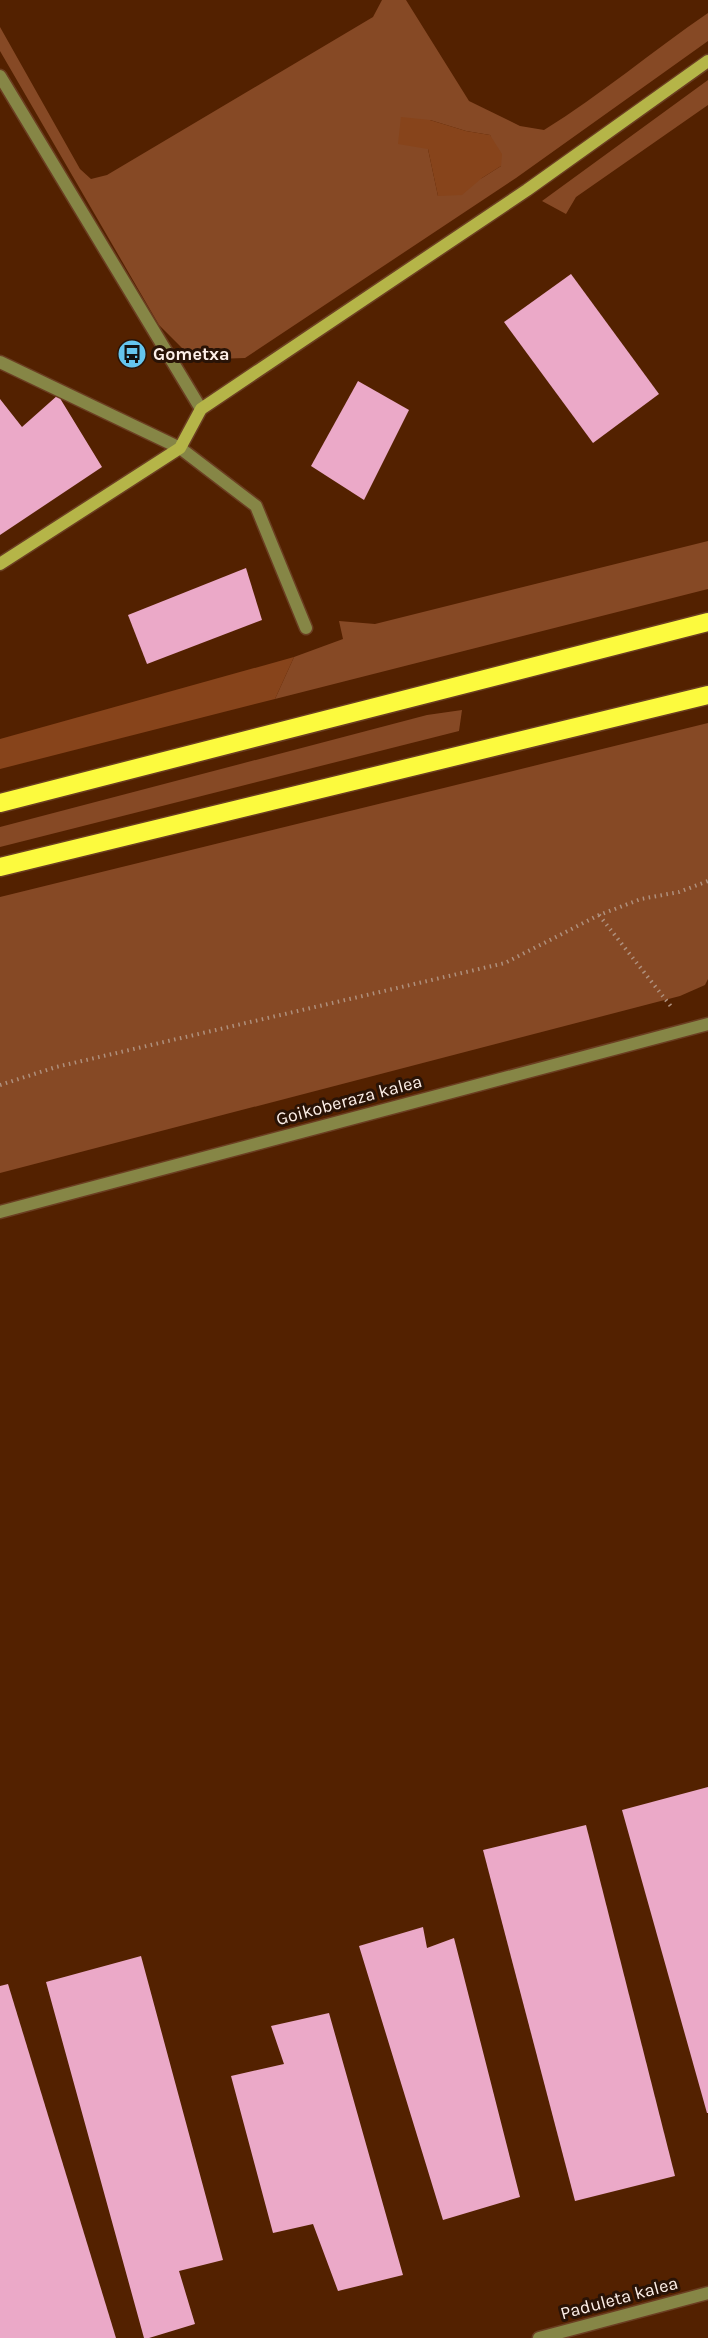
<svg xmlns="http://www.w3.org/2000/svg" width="708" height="2338" font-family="Karla,sans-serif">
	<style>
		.green { fill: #864925; fill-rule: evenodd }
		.forest { fill: #87441b }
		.building { fill: #eba9c8 }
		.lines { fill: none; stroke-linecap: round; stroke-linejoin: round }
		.street-casing { stroke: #6b3e21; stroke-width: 15 }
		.secondary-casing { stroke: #6b3e21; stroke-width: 15 }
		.highway-casing { stroke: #6b3e21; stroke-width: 21 }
		.path { stroke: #af907d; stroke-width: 4; stroke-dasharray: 1.5 4.5; stroke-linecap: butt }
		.street { stroke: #868646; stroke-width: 12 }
		.secondary { stroke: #b5b548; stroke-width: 12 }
		.highway { stroke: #fcfa3e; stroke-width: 18 }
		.labels { text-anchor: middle; stroke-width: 6; stroke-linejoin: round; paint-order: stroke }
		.poi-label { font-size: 18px; font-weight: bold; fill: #fef0e9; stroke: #291306; text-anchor: start }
		.street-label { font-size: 18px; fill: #fef0e9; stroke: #291306 }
	</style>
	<rect width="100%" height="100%" fill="#532100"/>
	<g class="green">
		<path d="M382 0H406L469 101 520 126 544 130C601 95 652 51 708 13V41L516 178 245 358 215 359 191 357 159 325 0 51V27L80 169 91 179 107 175 373 17ZM430 120 466 131 490 135 501 166 482 178 438 196 428 149Z"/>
		<path d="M708 80V105L576 197 566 214 542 201Z"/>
		<path d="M708 541V589L275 699 294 657 343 639 339 621 375 624Z"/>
		<path d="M462 710 459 731 0 847V827L427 715Z"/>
		<path d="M708 723V979L705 985 680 996 0 1173V897Z"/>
	</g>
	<g class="forest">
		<path d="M401 117 430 120 466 131 490 135 502 154 501 166 482 178 462 195 438 196 428 149 398 144Z"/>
		<path d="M294 657 275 699 0 769V739Z"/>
	</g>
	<g class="building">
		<path d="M571 274 659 394 593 443 504 322Z"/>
		<path d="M358 381 409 410 364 500 311 466Z"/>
		<path d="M58 395 102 467 0 535V399L22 427Z"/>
		<path d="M246 568 262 620 147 664 128 615Z"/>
		<path d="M708 1787V2113H707L622 1810Z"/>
		<path d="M586 1825 675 2176 575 2201 483 1850Z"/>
		<path d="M423 1927 427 1948 454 1938 520 2197 443 2220 359 1946Z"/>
		<path d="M141 1956 223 2260 179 2271 195 2324 149 2338H144L46 1982Z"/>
		<path d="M8 1984 116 2338H0V1986Z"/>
		<path d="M329 2013 403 2275 338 2291 313 2224 273 2233 231 2076 284 2064 271 2026Z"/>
	</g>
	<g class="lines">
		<g class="street-casing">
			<g id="street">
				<path d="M0 76 201 409"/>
				<path d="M0 362 180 448 256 506 306 628"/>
				<path d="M0 1212 708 1024"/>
				<path d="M539 2338 708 2293"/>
			</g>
		</g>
		<g class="secondary-casing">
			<path id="secondary" d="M0 564 180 448 201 409 527 190 708 61"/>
		</g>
		<g class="highway-casing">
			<g id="highway">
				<path d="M0 803 708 622"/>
				<path d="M0 867 708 695"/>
			</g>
		</g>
		<g class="path">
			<path d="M599 915 673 1009"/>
			<path d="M0 1085 56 1067 505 963 599 915 641 899 679 892 708 881"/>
		</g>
		<use href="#street" class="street"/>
		<use href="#secondary" class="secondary"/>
		<use href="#highway" class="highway"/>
	</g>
	<defs>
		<g id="bus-disc" transform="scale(1.5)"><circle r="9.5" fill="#65c5ee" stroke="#291306"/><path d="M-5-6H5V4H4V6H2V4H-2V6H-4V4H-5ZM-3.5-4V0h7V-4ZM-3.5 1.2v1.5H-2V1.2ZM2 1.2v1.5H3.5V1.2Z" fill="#111"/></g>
	</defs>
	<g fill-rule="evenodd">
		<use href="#bus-disc" x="132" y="354"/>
	</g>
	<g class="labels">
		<g class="poi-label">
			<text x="153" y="360">Gometxa</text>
		</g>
		<g class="street-label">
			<text transform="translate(349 1100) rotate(-15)" y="6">Goikoberaza kalea</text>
			<text transform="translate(619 2298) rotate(-15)" y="6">Paduleta kalea</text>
		</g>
	</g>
</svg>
